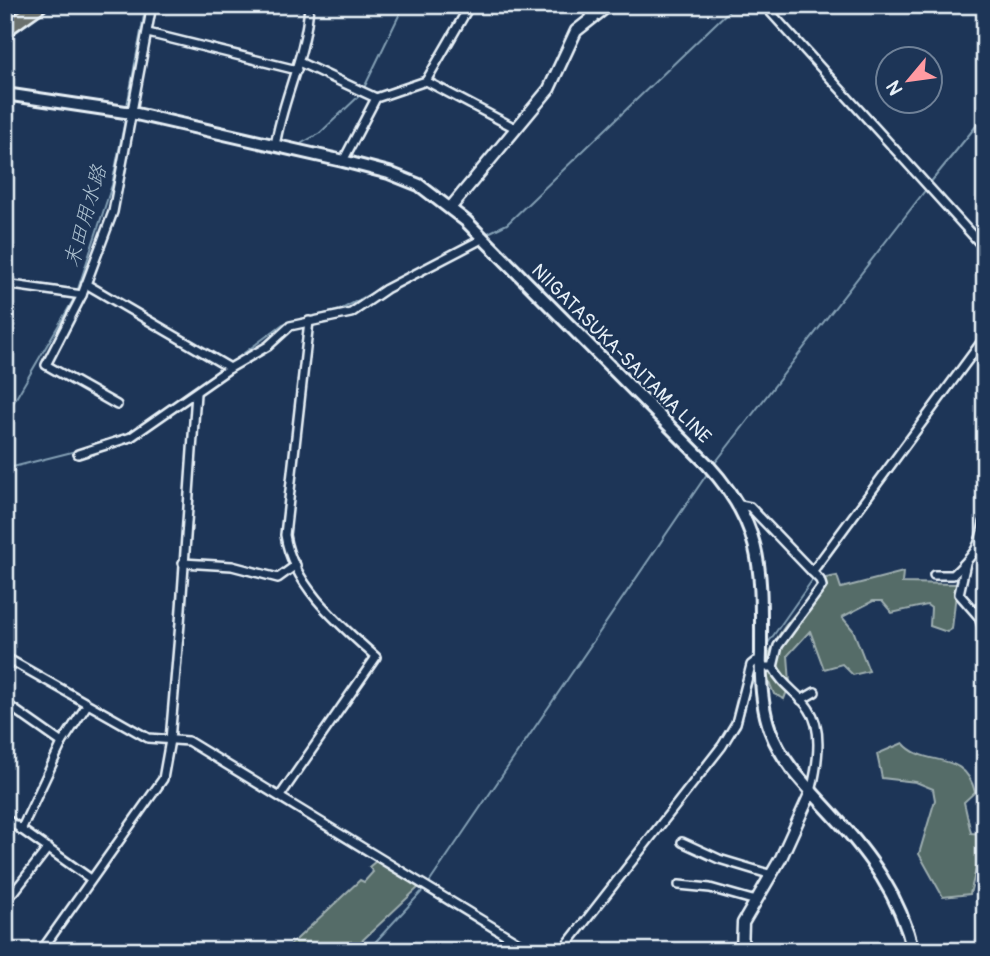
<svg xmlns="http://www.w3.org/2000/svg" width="990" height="956" font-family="Pangolin,'Klee One',sans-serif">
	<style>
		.green { fill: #556c68; stroke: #9eaeb0; stroke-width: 2 }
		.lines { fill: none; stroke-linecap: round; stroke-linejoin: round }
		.stream { stroke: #839fb4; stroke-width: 2 }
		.minor-casing { stroke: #e8f1f8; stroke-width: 12 }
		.tertiary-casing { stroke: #e8f1f8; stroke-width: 15 }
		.secondary-casing { stroke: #e8f1f8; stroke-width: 16 }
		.primary-casing { stroke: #e8f1f8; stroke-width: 18 }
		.minor { stroke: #1d3557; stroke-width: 7 }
		.tertiary { stroke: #1d3557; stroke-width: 10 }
		.secondary { stroke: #1d3557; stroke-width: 10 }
		.primary { stroke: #6b706d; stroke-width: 12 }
		.labels { text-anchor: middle; stroke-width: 5; stroke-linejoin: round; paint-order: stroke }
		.street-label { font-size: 19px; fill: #e8f1f8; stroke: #1d3557 }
		.water-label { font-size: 21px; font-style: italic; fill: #adc1d0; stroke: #1d3557 }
	</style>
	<rect width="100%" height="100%" fill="#1d3557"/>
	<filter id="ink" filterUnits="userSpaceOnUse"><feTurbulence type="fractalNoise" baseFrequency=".0143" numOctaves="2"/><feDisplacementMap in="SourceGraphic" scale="14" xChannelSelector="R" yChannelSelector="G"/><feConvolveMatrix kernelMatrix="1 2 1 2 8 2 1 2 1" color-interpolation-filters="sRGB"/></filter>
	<g filter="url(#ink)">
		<g class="green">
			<path d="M903 572 902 583 957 584 952 629 947 632 930 626 931 608 927 605 892 613 882 601H873L842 617 853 630 869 671 853 675 842 664 824 669 810 631 788 655 790 683 784 699 774 694C771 686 766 677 766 668 768 638 807 601 826 578L837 576 841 588Z"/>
			<path d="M903 743C925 769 964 748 975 792L964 802 971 833 985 834V863L977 865 970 894 943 897 919 854 935 800 933 789 916 782 882 778 877 754Z"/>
			<path d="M376 861 419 887 351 951H284L360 880 364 882 373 872 369 867Z"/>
		</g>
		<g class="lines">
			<g class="stream">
				<path d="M363 90 404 5"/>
				<path d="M127 106 146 5"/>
				<path d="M302 143 320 133 360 95"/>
				<path d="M930 183 985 115"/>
				<path d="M484 235 507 224 735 5"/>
				<path d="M77 292 112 185 126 115"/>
				<path d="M228 365 283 324 340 310 442 256"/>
				<path d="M156 415 223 368"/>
				<path d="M5 417 75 297"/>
				<path d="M124 436 135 430"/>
				<path d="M715 463 927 188"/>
				<path d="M5 469 76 451"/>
				<path d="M817 574 985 344"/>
				<path d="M766 646 813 579"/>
				<path d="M429 883 707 474"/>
				<path d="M367 951 426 887"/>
				<path d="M567 951 740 727 755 670"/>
			</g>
			<g class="minor-casing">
				<g id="minor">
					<path d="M582 5 592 16"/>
					<path d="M764 5 985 249"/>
					<path d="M148 33 297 70"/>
					<path d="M301 63 376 98"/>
					<path d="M426 81 517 129"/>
					<path d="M275 146C283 96 306 57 309 5"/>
					<path d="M343 161 376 98 426 81 470 5"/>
					<path d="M5 284 82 295"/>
					<path d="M86 284 230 368"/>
					<path d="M117 405 46 365 82 295 113 212 152 5"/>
					<path d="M78 454 131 437 230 368 268 346 290 326 351 313 386 289 484 238"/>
					<path d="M740 505 750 507 820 580 822 586 778 646 773 667"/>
					<path d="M183 563 232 566 278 578 296 565"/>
					<path d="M966 563 959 594 979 617 985 635"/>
					<path d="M812 572 985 337"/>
					<path d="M934 575H953C975 553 979 550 985 518"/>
					<path d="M5 657 148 738 188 741 532 951"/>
					<path d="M801 700 815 692"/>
					<path d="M5 703 62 743"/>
					<path d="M280 796 376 657C339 624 293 586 285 535L309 321"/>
					<path d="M5 818 91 879"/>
					<path d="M21 830 62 743 87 705"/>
					<path d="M682 842 719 859 772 875"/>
					<path d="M5 885 14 892 48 848"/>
					<path d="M679 885 710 888 756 901"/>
					<path d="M41 951 163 779 170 740 180 623 196 393"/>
					<path d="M562 951 722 746 736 723 751 665 756 661 764 667H773C783 687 798 692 809 709 824 730 817 768 811 792"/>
				</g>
			</g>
			<g class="tertiary-casing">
				<g id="tertiary">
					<path d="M451 207 549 89 576 31 609 5"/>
					<path d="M742 951 743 923 781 858 811 792"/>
				</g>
			</g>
			<g class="secondary-casing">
				<path id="secondary" d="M5 94 132 113 343 161 389 173 419 185 466 221 707 464C765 527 761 571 761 652 760 678 761 705 770 730 783 765 809 788 833 815 870 855 900 896 913 951"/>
			</g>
			<g class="primary-casing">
				<path id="primary" d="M5 30 40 5"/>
			</g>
			<use href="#minor" class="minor"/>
			<use href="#tertiary" class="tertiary"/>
			<use href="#secondary" class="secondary"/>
			<use href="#primary" class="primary"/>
		</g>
	</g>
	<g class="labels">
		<g class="street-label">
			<text transform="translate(622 353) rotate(45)" y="7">NIIGATASUKA-SAITAMA LINE</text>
		</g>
		<g class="water-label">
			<text transform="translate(85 216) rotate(-74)" y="7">末田用水路</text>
		</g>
	</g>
	<rect width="990" height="956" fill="none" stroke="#1d3557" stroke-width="28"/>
	<rect x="14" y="14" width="962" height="928" fill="none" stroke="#e8f1f8" stroke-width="2.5" filter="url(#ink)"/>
	<g transform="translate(909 80) rotate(241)"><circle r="33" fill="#1d3557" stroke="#6e8097" stroke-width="2"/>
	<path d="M0-5L12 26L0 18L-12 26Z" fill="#ff9aa2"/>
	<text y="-10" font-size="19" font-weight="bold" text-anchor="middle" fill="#e8f1f8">N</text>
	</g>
</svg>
